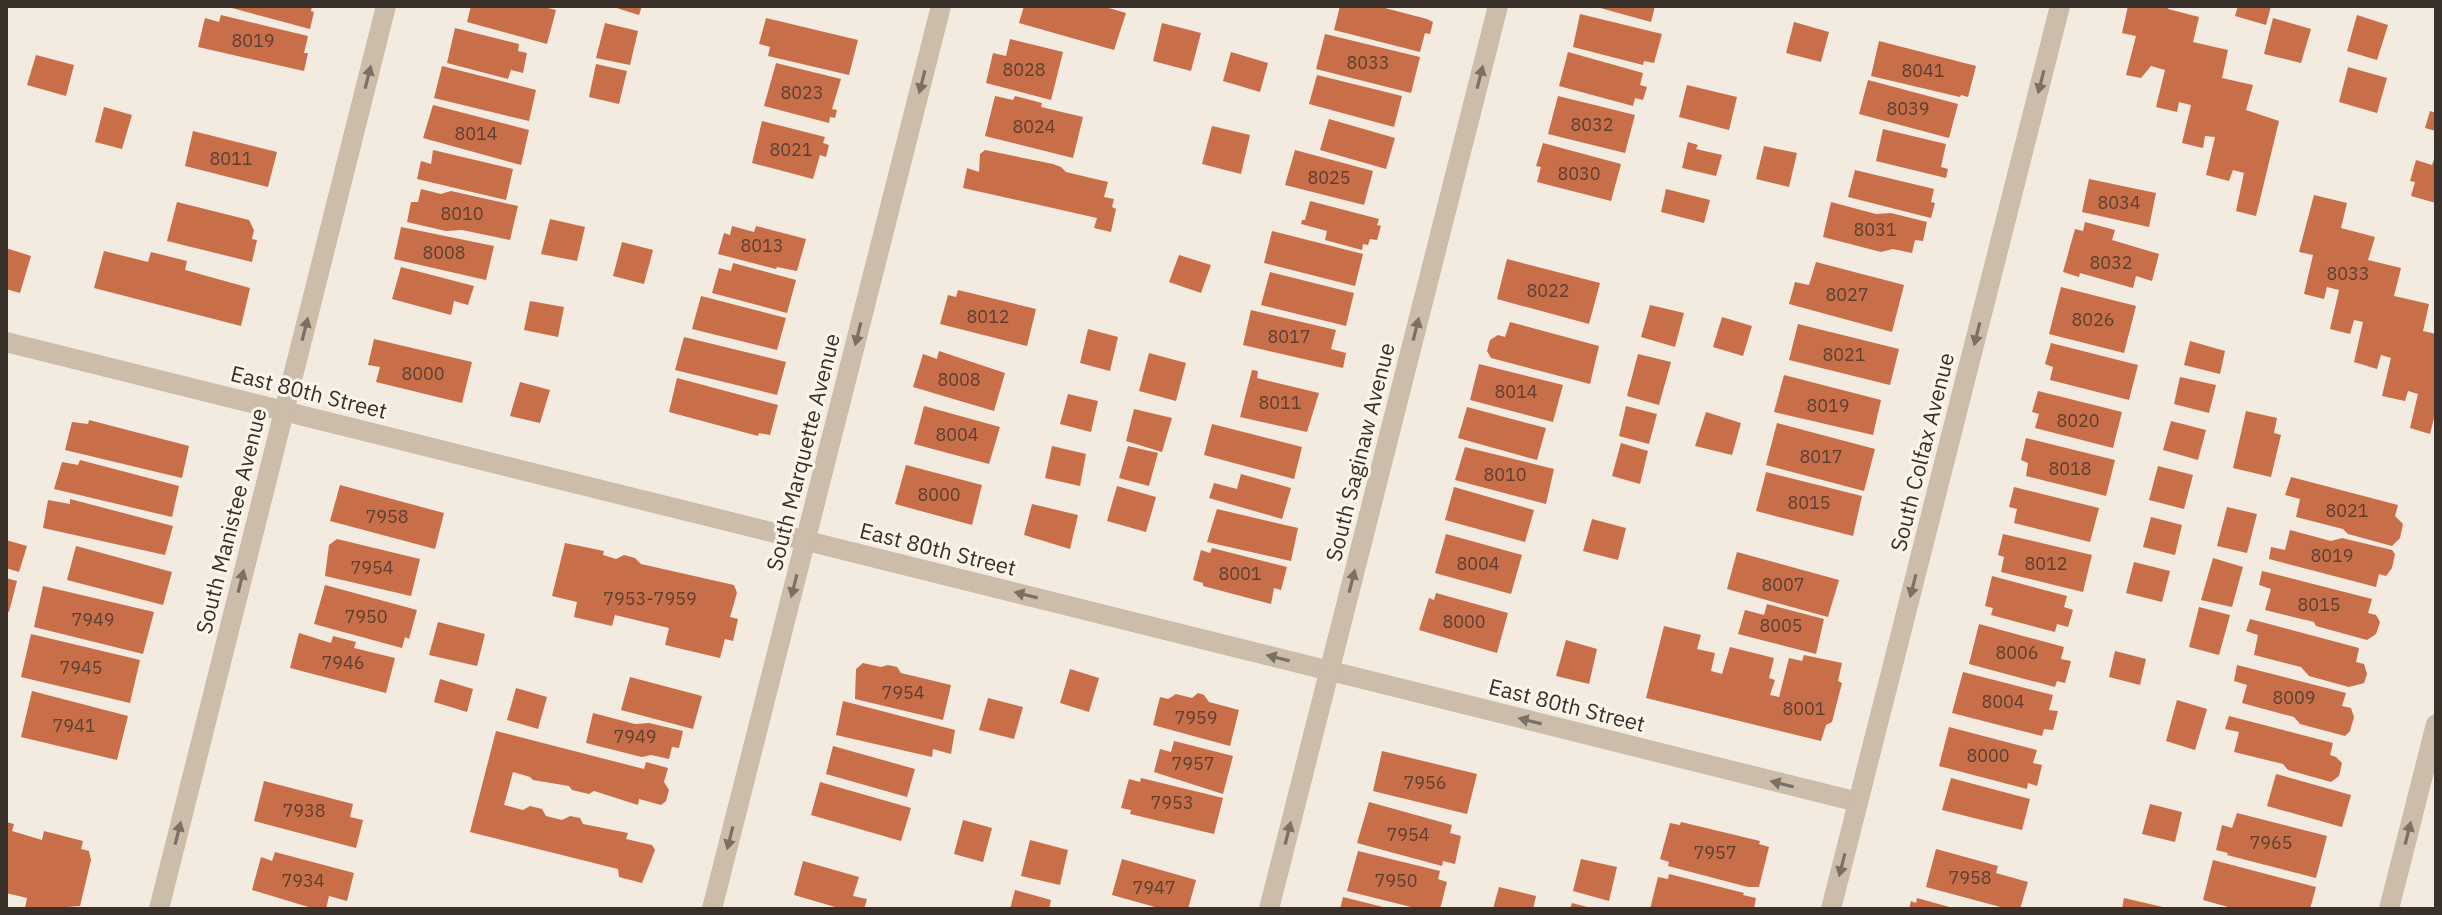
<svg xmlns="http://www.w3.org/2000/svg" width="2442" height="915" font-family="'IBM Plex Sans',sans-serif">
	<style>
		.building { fill: #c86e48 }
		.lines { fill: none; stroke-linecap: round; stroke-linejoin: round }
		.minor { stroke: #ccbcaa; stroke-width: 20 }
		.oneway { fill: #7c6f64 }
		.labels { text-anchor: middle; stroke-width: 6; stroke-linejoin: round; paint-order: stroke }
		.number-label { font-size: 18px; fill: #5e4032 }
		.street-label { font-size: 22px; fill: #3a302a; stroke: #fbf5ec }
	</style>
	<rect width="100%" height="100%" fill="#f3ebdf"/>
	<g class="building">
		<path d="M232 6H312L311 11 314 12 310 29 232 8Z"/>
		<path d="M471 6H540L556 10 547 44 467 22Z"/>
		<path d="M610 6H642L639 15Z"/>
		<path d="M1024 6H1102L1126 13 1114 50 1019 23Z"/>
		<path d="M1340 6H1377L1427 19 1433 22 1430 34 1425 33 1420 52 1334 30Z"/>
		<path d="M1593 6H1655L1651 22Z"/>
		<path d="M2128 6H2169L2168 9 2199 17 2193 42 2228 50 2222 78 2253 85 2246 110 2279 121 2256 216 2236 211 2244 173 2233 170 2229 181 2206 175 2215 137 2205 136 2203 148 2182 143 2191 105 2179 102 2177 112 2156 107 2165 70 2151 66 2141 78 2126 75 2136 36 2122 33Z"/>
		<path d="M2238 6H2271L2266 25 2235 16Z"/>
		<path d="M1580 14 1662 34 1654 63 1644 61 1643 65 1573 47Z"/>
		<path d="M221 15 308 36 304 53H308L304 71 198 47 205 18 219 22Z"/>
		<path d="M2357 15 2388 25 2377 60 2347 51Z"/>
		<path d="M766 18 858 40 849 75 768 56 770 47 759 44Z"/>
		<path d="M2273 18 2311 29 2301 63 2264 54Z"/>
		<path d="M1794 22 1829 32 1821 62 1786 53Z"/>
		<path d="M605 23 638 31 630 65 596 58Z"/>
		<path d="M1162 23 1201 33 1191 71 1153 61Z"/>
		<path d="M455 28 519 44 518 51 527 53 523 73 511 70 508 79 447 63Z"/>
		<path d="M1325 34 1420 57 1411 93 1316 69Z"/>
		<path d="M1010 39 1063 52 1051 100 986 83 993 53 1006 56Z"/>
		<path d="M1879 41 1976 66 1968 97 1961 95 1960 97 1871 76Z"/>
		<path d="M1231 52 1268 63 1260 92 1223 81Z"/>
		<path d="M1568 52 1643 73 1640 85 1647 87 1643 100 1635 98 1633 106 1559 86Z"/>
		<path d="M36 55 74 65 66 96 27 85Z"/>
		<path d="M776 63 841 79 832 109 837 110 835 118 830 117 829 123 764 106Z"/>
		<path d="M596 64 627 71 619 104 589 97Z"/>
		<path d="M442 66 536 90 529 121 434 98Z"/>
		<path d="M2348 67 2387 78 2377 113 2339 102Z"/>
		<path d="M1317 75 1402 96 1394 127 1309 104Z"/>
		<path d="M1868 80 1958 104 1949 138 1859 114Z"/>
		<path d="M1687 85 1737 97 1729 130 1679 117Z"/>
		<path d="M995 96 1013 100 1015 96 1042 103 1041 107 1083 117 1073 158 985 136Z"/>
		<path d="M1558 96 1635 115 1625 153 1548 134Z"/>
		<path d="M433 105 529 130 521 165 423 138Z"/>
		<path d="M104 107 132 115 122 149 95 142Z"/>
		<path d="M2430 111 2436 113V131L2425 128Z"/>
		<path d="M1329 119 1395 138 1386 169 1320 150Z"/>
		<path d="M762 121 825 137 823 143 829 145 826 157 820 155 813 179 752 163Z"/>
		<path d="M1212 126 1250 135 1241 174 1202 164Z"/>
		<path d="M1883 129 1946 144 1941 167 1948 169 1946 178 1876 161Z"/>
		<path d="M193 131 277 152 268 187 185 166Z"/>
		<path d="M1688 142 1698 145 1696 149 1722 155 1716 176 1682 168Z"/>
		<path d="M1543 143 1621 164 1611 201 1537 182 1541 167 1536 166Z"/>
		<path d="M1764 146 1797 153 1789 187 1756 179Z"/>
		<path d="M433 150 513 169 506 200 417 179 421 161 431 164Z"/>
		<path d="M985 150 1053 164 1061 167 1066 172 1108 182 1104 197 1114 199 1112 207 1116 209 1111 232 1094 228 1097 218 963 188 967 168 979 172 980 154Z"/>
		<path d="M1295 150 1373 171 1364 205 1285 185Z"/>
		<path d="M2436 153V203L2411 196 2415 182 2410 181 2416 160 2432 165Z"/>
		<path d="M1855 170 1934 189 1931 202 1935 203 1931 218 1848 197Z"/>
		<path d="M2089 179 2156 193 2149 227 2082 212Z"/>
		<path d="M421 189 441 194 451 191 518 206 510 240 462 230 446 231 407 222 411 202H418Z"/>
		<path d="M1666 189 1710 200 1704 223 1661 212Z"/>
		<path d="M2314 195 2347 203 2341 228 2375 237 2368 260 2401 268 2394 296 2429 304 2423 331 2436 334V410L2430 434 2410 428 2418 394 2408 391 2405 401 2382 396 2391 358 2381 355 2377 369 2354 362 2363 322 2354 320 2350 334 2330 329 2339 290 2327 287 2324 299 2304 294 2313 255 2299 252Z"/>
		<path d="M1310 201 1379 219 1377 225 1381 226 1377 240 1370 239 1368 245 1363 244 1362 250 1325 240 1327 231 1301 224 1302 220H1305Z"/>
		<path d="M177 202 249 220 254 230 252 239 257 240 252 262 167 241Z"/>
		<path d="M1831 202 1876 214 1891 213 1927 222 1923 241 1915 240 1912 253 1893 249 1881 252 1823 237Z"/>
		<path d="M550 219 585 227 577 261 541 254Z"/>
		<path d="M2085 222 2115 230 2112 240 2159 254 2152 281 2136 276 2133 288 2080 273 2079 277 2063 272 2075 229 2083 231Z"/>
		<path d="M732 226 754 232 756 226 806 239 797 271 777 267 776 269 718 254 724 233 730 235Z"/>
		<path d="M401 227 494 246 486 280 394 259Z"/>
		<path d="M1272 231 1363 254 1355 286 1264 263Z"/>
		<path d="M622 242 653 250 644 284 613 276Z"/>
		<path d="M6 248 31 256 20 293 6 289Z"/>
		<path d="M104 251 148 262 151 252 187 261 185 270 250 288 241 326 94 288Z"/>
		<path d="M1179 255 1211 265 1201 293 1169 282Z"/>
		<path d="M1507 259 1600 283 1589 324 1497 299Z"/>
		<path d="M1816 262 1904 285 1892 332 1789 304 1795 282 1809 285Z"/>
		<path d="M733 263 796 280 787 313 712 293 719 268 731 271Z"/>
		<path d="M401 267 474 286 468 305 454 301 451 315 392 299Z"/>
		<path d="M1270 272 1354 293 1346 326 1261 305Z"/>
		<path d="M2061 287 2136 306 2124 353 2049 334Z"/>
		<path d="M958 290 1036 309 1027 346 940 324 948 295 956 297Z"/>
		<path d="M701 296 786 318 777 350 692 329Z"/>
		<path d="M530 301 564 307 558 337 524 330Z"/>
		<path d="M1650 305 1684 313 1675 347 1641 337Z"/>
		<path d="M1251 310 1336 330 1331 349 1346 353 1343 368 1243 345Z"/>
		<path d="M1722 317 1752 326 1743 356 1713 347Z"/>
		<path d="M1510 322 1599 346 1590 384 1491 358 1487 351 1490 340 1498 335 1505 337Z"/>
		<path d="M1798 324 1899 349 1890 385 1789 360Z"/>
		<path d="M1088 329 1118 337 1110 371 1080 363Z"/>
		<path d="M684 337 786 362 777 395 675 370Z"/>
		<path d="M374 339 472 362 462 403 376 382 380 367 368 365Z"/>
		<path d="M2190 341 2225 351 2220 374 2184 365Z"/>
		<path d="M2051 343 2138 365 2129 400 2050 380 2053 367 2045 364Z"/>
		<path d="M939 351 1005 373 994 411 913 387 923 354 937 359Z"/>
		<path d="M1149 353 1186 363 1176 401 1139 391Z"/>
		<path d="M1638 354 1671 362 1659 405 1627 396Z"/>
		<path d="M1479 364 1563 385 1553 422 1470 400Z"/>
		<path d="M1252 370 1258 371 1257 378 1319 393 1307 432 1240 417Z"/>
		<path d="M1784 375 1881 400 1873 435 1774 412Z"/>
		<path d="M2180 377 2216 385 2209 413 2174 404Z"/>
		<path d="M677 378 778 405 770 435 759 433 758 436 669 412Z"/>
		<path d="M520 382 550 390 540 423 510 416Z"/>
		<path d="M2038 391 2122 412 2113 448 2035 428 2039 414 2032 412Z"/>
		<path d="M1068 394 1098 401 1091 432 1060 424Z"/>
		<path d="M924 406 1000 427 989 464 914 444Z"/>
		<path d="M1626 406 1657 414 1649 444 1619 436Z"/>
		<path d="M1467 407 1546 428 1537 460 1458 438Z"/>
		<path d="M1134 409 1172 418 1162 452 1126 441Z"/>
		<path d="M2246 411 2277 418 2274 433 2281 435 2271 477 2233 468Z"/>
		<path d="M1706 412 1741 423 1732 455 1695 446Z"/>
		<path d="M89 420 189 446 182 478 65 450 72 422 88 424Z"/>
		<path d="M2171 421 2206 430 2198 460 2163 450Z"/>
		<path d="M1777 423 1875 449 1864 491 1766 465Z"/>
		<path d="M1212 424 1302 447 1294 479 1204 455Z"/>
		<path d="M2026 438 2115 460 2106 496 2026 476 2028 463 2021 460Z"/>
		<path d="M1621 443 1648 451 1640 484 1612 476Z"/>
		<path d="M1052 446 1086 454 1080 486 1045 478Z"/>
		<path d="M1128 446 1158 453 1149 486 1119 478Z"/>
		<path d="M1465 447 1554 469 1546 504 1455 480Z"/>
		<path d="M80 460 179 486 172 517 54 489 62 462 78 465Z"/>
		<path d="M906 465 982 485 972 525 895 504Z"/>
		<path d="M2158 466 2193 475 2184 509 2149 500Z"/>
		<path d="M1766 472 1862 496 1853 536 1756 511Z"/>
		<path d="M1241 474 1291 488 1282 519 1209 498 1214 483 1237 489Z"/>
		<path d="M2291 477 2398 505 2395 516 2403 524 2400 538 2392 546 2348 534 2343 529 2296 517 2300 499 2285 495Z"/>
		<path d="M340 485 444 513 435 549 330 521Z"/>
		<path d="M1117 486 1156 497 1146 532 1107 521Z"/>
		<path d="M1454 487 1534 510 1525 542 1445 520Z"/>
		<path d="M2014 487 2099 508 2090 542 2014 523 2017 509 2009 507Z"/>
		<path d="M70 499 173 526 165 555 43 528 48 500 70 504Z"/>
		<path d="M1032 504 1078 515 1070 549 1024 535Z"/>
		<path d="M2227 507 2257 514 2247 553 2217 546Z"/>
		<path d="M1217 509 1298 528 1291 561 1207 542Z"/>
		<path d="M2151 517 2182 525 2175 555 2143 547Z"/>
		<path d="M1592 519 1626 528 1618 560 1583 551Z"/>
		<path d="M2290 530 2331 541 2342 538 2392 550 2395 554 2392 568 2386 576 2379 574 2376 587 2269 559 2271 547 2285 550Z"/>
		<path d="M1446 534 1522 555 1511 594 1435 573Z"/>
		<path d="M2003 534 2092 555 2083 592 2001 572 2004 557 1998 555Z"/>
		<path d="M337 539 420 559 411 596 325 576 329 545Z"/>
		<path d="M6 540 27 546 19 572 6 568Z"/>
		<path d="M565 543 604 551 603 555 616 559 624 555 635 558 641 564 734 585 737 593 730 617 738 619 733 641 725 639 720 658 665 645 669 628 615 615 612 626 574 617 577 602 552 596Z"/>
		<path d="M76 546 172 572 163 605 67 580Z"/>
		<path d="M1212 548 1287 567 1281 590 1274 588 1271 604 1203 586V583L1193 580 1201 550 1210 553Z"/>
		<path d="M1737 552 1839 580 1828 617 1727 589Z"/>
		<path d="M2213 558 2243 567 2232 607 2201 600Z"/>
		<path d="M2134 562 2170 571 2162 602 2126 593Z"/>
		<path d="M2262 571 2372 599 2368 613 2376 615 2380 622 2376 634 2367 640 2316 626 2314 622 2265 610 2271 589 2259 585Z"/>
		<path d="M1992 576 2067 596 2064 607 2073 610 2068 627 2057 624 2055 632 1991 615 1993 608 1985 606Z"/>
		<path d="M6 578 17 581 9 612 6 611Z"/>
		<path d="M325 585 417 610 409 639 405 637 402 648 314 624Z"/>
		<path d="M43 586 154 612 143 654 34 627Z"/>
		<path d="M1436 593 1508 613 1497 653 1419 630 1429 598 1434 600Z"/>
		<path d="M1767 604 1824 619 1816 654 1738 634 1745 610 1764 615Z"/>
		<path d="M2199 607 2230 615 2219 655 2189 647Z"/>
		<path d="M2250 619 2359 648 2356 662 2364 664 2367 674 2364 683 2349 687 2309 676 2301 667 2254 655 2258 635 2246 631Z"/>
		<path d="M438 622 485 634 477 666 429 655Z"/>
		<path d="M1979 624 2064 647 2061 659 2071 661 2065 683 2057 681 2055 687 1969 664Z"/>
		<path d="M1664 626 1701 635 1697 649 1715 653 1711 671 1722 674 1730 647 1774 658 1769 678 1775 680 1770 695 1779 697 1789 658 1802 661 1804 655 1842 663 1838 681 1842 683 1832 722 1826 725 1821 741 1646 698Z"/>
		<path d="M299 633 331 643 333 636 356 642 354 648 395 658 386 693 290 668Z"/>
		<path d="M31 634 140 660 130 703 21 677Z"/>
		<path d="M1566 640 1597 649 1589 684 1556 676Z"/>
		<path d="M2115 651 2146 659 2140 685 2109 677Z"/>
		<path d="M863 663 881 667 888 665 897 667 901 673 951 685 943 720 855 699 856 669Z"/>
		<path d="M2237 665 2346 693 2342 706 2351 708 2354 717 2350 731 2345 736 2300 724 2294 717 2242 703 2247 685 2234 681Z"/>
		<path d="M1070 669 1099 678 1089 712 1060 703Z"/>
		<path d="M1963 672 2053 695 2049 710 2058 711 2053 730 2044 729 2042 736 1952 713Z"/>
		<path d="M630 677 702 696 693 729 621 710Z"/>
		<path d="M440 679 473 689 467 712 434 702Z"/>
		<path d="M516 688 547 697 538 729 507 720Z"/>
		<path d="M32 691 128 716 117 760 21 737Z"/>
		<path d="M1198 693 1204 695 1209 702 1239 710 1230 746 1153 725 1160 697 1168 699 1176 694 1192 698Z"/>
		<path d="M988 698 1023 707 1014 739 979 730Z"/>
		<path d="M2177 700 2207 709 2195 750 2166 741Z"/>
		<path d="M843 701 955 730 951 754 933 749 932 757 836 735Z"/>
		<path d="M593 713 635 724 649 723 683 731 679 748 672 747 669 759 651 755 642 757 586 743Z"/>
		<path d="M2229 716 2333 743 2330 755 2336 757 2342 763 2339 776 2331 782 2288 770 2283 764 2234 752 2239 732 2225 729Z"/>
		<path d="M1949 727 2037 750 2033 763 2042 765 2037 786 2028 783 2027 789 1939 766Z"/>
		<path d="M496 731 644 769 646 762 668 768 664 782 669 790 666 801 661 805 639 799 638 805 594 791 589 794 572 790 569 786 533 780 530 777 513 772 504 805 523 810 530 806 542 809 546 816 562 820 570 816 580 818 583 824 628 833 626 839 652 845 655 850 642 883 619 877 618 869 470 832Z"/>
		<path d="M1174 741 1233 756 1223 794 1154 772 1160 749 1171 752Z"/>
		<path d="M833 746 915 769 907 797 826 774Z"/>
		<path d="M1382 751 1477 774 1467 814 1373 791Z"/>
		<path d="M2276 774 2351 795 2342 827 2267 806Z"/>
		<path d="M1141 778 1223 798 1214 834 1130 814 1131 810 1121 808 1129 779 1140 782Z"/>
		<path d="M1951 778 2030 799 2022 830 1942 810Z"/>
		<path d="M264 781 353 804 350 817 363 820 356 848 254 821Z"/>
		<path d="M820 782 911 808 901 841 811 815Z"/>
		<path d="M1369 802 1452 825 1450 833 1461 836 1455 864 1443 861 1442 866 1357 843Z"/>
		<path d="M2150 804 2182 812 2175 842 2142 834Z"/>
		<path d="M2237 813 2327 836 2316 878 2227 855 2228 853 2216 850 2222 825 2232 828Z"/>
		<path d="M963 820 992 828 983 862 954 854Z"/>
		<path d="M6 822 14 824 12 831 42 840 44 831 83 841 81 849 89 851 91 860 80 906 67 907V909H30L25 908 27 898 6 893Z"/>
		<path d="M1681 822 1760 841 1759 844 1769 847 1759 887H1748L1668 866 1669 862 1660 859 1670 823 1680 825Z"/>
		<path d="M1030 840 1068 850 1060 885 1021 876Z"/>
		<path d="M1936 849 1998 866 1996 873 2028 882 2020 909H2008L1926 887Z"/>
		<path d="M1358 851 1440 871 1438 879 1447 882 1440 909H1419L1347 891Z"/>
		<path d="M275 852 354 873 347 901 329 896 326 909H315L252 890 261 857 272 861Z"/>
		<path d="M1122 859 1196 880 1188 909H1162L1112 895Z"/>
		<path d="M1581 859 1617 867 1609 901 1573 891Z"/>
		<path d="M2213 860 2316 887 2310 909H2235L2203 900Z"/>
		<path d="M803 861 859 877 853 896 867 899 864 909H842L794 895Z"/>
		<path d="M1669 874 1744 893 1743 895 1756 898 1754 909H1650L1658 877 1668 879Z"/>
		<path d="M1499 887 1536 896 1533 909H1493Z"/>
		<path d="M1015 890 1051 900 1049 909H1010Z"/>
		<path d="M1343 897 1387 908V909H1340Z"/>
		<path d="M1917 898 1953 908V909H1909L1911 901 1916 903Z"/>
		<path d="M2124 898 2167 908 2166 909H2122Z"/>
		<path d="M1572 903 1591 908V909H1570Z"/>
	</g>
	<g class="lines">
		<g class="minor">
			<path d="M6 342 1858 802"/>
			<path d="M159 909 386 6"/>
			<path d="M712 909 941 6"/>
			<path d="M1269 909 1498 6"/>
			<path d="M1831 909 2060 6"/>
			<path d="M2389 909 2436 724"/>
		</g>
	</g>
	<defs><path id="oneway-solid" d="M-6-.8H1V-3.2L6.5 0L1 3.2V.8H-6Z" transform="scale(2)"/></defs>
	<g class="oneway">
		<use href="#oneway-solid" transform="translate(368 77) rotate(-76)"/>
		<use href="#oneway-solid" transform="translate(1480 77) rotate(-76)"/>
		<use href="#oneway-solid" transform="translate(922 82) rotate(104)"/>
		<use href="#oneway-solid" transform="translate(2041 82) rotate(104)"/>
		<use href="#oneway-solid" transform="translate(305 329) rotate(-76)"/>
		<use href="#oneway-solid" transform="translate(1416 329) rotate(-76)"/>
		<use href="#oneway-solid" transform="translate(858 334) rotate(104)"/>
		<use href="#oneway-solid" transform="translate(1977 334) rotate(104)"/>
		<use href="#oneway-solid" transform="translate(241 581) rotate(-76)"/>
		<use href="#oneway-solid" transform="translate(1352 581) rotate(-76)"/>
		<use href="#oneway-solid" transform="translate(794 586) rotate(104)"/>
		<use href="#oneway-solid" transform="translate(1913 586) rotate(104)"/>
		<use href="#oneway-solid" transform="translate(1026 595) rotate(-166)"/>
		<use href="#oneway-solid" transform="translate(1278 658) rotate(-166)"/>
		<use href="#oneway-solid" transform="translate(1530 721) rotate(-166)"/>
		<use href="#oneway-solid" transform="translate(1782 784) rotate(-166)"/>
		<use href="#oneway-solid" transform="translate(178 833) rotate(-76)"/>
		<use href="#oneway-solid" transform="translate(1288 833) rotate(-76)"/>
		<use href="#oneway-solid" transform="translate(2408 833) rotate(-76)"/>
		<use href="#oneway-solid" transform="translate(730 838) rotate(104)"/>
		<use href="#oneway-solid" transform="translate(1842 865) rotate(104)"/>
	</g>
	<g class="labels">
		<g class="number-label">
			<text x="253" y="47">8019</text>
			<text x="1368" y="69">8033</text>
			<text x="1024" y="76">8028</text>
			<text x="1923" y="77">8041</text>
			<text x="802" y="99">8023</text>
			<text x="1908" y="115">8039</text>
			<text x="1592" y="131">8032</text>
			<text x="1034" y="133">8024</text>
			<text x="476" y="140">8014</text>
			<text x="791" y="156">8021</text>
			<text x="231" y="165">8011</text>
			<text x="1579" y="180">8030</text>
			<text x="1329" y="184">8025</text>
			<text x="2119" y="209">8034</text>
			<text x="462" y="220">8010</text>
			<text x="1875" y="236">8031</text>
			<text x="762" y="252">8013</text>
			<text x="444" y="259">8008</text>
			<text x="2111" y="269">8032</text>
			<text x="2348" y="280">8033</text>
			<text x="1548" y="297">8022</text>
			<text x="1847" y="301">8027</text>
			<text x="988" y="323">8012</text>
			<text x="2093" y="326">8026</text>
			<text x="1289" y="343">8017</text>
			<text x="1844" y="361">8021</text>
			<text x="423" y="380">8000</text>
			<text x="959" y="386">8008</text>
			<text x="1516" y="398">8014</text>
			<text x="1280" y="409">8011</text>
			<text x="1828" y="412">8019</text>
			<text x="2078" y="427">8020</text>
			<text x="957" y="441">8004</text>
			<text x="1821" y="463">8017</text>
			<text x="2070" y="475">8018</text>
			<text x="1505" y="481">8010</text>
			<text x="939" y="501">8000</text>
			<text x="1809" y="509">8015</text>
			<text x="2347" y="517">8021</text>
			<text x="387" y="523">7958</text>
			<text x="2332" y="562">8019</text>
			<text x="1478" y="570">8004</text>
			<text x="2046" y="570">8012</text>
			<text x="372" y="574">7954</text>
			<text x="1240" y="580">8001</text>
			<text x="1783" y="591">8007</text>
			<text x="650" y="605">7953-7959</text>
			<text x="2319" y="611">8015</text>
			<text x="366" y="623">7950</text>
			<text x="93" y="626">7949</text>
			<text x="1464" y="628">8000</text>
			<text x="1781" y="632">8005</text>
			<text x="2017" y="659">8006</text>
			<text x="343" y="669">7946</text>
			<text x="81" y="674">7945</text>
			<text x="903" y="699">7954</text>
			<text x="2294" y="704">8009</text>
			<text x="2003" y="708">8004</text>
			<text x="1804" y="715">8001</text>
			<text x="1196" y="724">7959</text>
			<text x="74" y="732">7941</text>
			<text x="635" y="743">7949</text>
			<text x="1988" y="762">8000</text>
			<text x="1193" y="770">7957</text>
			<text x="1425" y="789">7956</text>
			<text x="1172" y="809">7953</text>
			<text x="304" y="817">7938</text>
			<text x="1408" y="841">7954</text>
			<text x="2271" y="849">7965</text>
			<text x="1715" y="859">7957</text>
			<text x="1970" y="884">7958</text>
			<text x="303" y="887">7934</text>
			<text x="1396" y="887">7950</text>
			<text x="1154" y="894">7947</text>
		</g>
		<g class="street-label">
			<text transform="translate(309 392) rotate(14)" y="8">East 80th Street</text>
			<text transform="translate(803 452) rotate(-76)" y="8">South Marquette Avenue</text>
			<text transform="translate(1360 452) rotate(-76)" y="8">South Saginaw Avenue</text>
			<text transform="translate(1922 452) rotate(-76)" y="8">South Colfax Avenue</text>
			<text transform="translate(231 521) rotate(-76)" y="8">South Manistee Avenue</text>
			<text transform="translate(938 549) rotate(14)" y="8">East 80th Street</text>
			<text transform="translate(1567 705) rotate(14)" y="8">East 80th Street</text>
		</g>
	</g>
	<rect width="2442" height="915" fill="none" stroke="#3a302a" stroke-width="16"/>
</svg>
